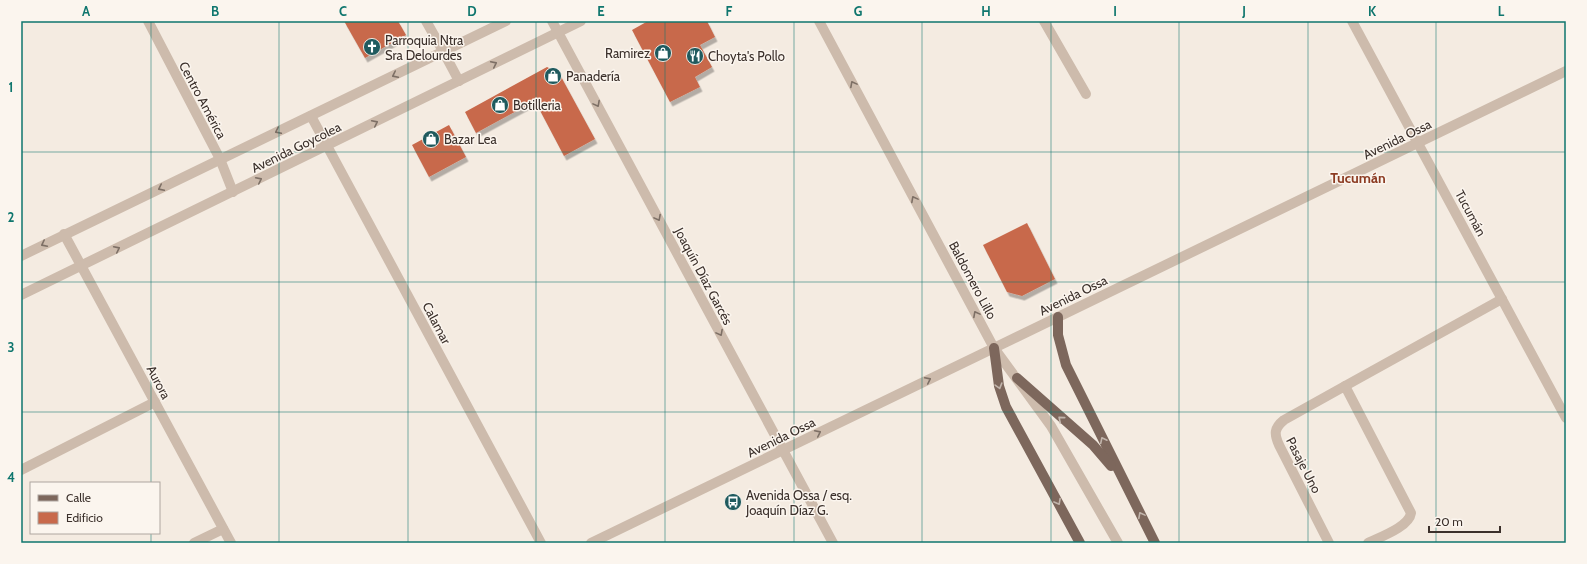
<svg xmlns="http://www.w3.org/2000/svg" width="1587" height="564" font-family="Cabin,sans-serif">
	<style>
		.building { fill: #c8694b; filter: url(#shadow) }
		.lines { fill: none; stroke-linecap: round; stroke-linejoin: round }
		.minor { stroke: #cdbbac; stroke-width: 10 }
		.tertiary { stroke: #cdbbac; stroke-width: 10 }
		.primary { stroke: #7d675c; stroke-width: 10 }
		.oneway { stroke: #7d6f65 }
		.oneway2 { stroke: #c2b5ac }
		.grid { fill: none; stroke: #0f766e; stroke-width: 1; stroke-opacity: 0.55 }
		.labels { text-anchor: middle; stroke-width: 3; stroke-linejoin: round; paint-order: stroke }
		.poi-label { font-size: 13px; fill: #3b302b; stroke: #fbf5ee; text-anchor: start }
		.street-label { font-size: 13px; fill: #3b302b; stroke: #fbf5ee }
		.neighbourhood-label { font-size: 14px; font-weight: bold; fill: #8c3b22; stroke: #fbf5ee }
		.neatline { fill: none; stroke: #0f766e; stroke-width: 1.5 }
		.grid-label { font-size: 13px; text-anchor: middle; font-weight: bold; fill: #0f766e }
	</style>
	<defs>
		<filter id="shadow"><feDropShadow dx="2.5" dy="4.5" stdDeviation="0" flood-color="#0004"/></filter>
	</defs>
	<rect width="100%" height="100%" fill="#f4ebe1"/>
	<g class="building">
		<path d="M344 21H398L406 35 365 58Z"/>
		<path d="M648 21H707L715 37 700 45 712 67 695 77 700 87 670 102 632 30Z"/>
		<path d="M547 67 559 73 595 139 564 156 535 101 476 133 465 112Z"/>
		<path d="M449 125 466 157 429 177 412 145Z"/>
		<path d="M1027 223 1055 279 1022 296 1007 292 983 245Z"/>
	</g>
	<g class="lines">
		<g class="minor">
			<path d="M148 21 220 159 233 192"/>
			<path d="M1044 21 1086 94"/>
			<path d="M1352 21 1566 418"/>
			<path d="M443 51 459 81"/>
			<path d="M311 116 541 543"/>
			<path d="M64 234 231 543"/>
			<path d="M994 348 1566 71"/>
			<path d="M1345 386 1502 299"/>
			<path d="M21 470 155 402"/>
			<path d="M194 543 223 529"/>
			<path d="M591 543 783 450"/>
			<path d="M1329 543 1279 445C1274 434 1274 428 1284 420L1345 386 1411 513C1409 527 1380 537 1368 543"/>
		</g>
		<g class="tertiary">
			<path d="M426 21 443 51"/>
			<path d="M552 21 833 543"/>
			<path d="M819 21 994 348 1051 426 1118 543"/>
			<path d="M21 256 506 21"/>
			<path d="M21 295 581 21"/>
			<path d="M783 450 994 348"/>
		</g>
		<g class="primary">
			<path d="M1058 317V335L1066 365 1155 543"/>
			<path d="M994 348 999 386 1006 407 1080 543"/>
			<path d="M1017 378 1093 445 1111 466"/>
		</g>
	</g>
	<defs><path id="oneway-chevron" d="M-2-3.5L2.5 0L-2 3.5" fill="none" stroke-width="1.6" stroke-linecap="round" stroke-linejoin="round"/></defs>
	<g class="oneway">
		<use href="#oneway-chevron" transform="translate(494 64) rotate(-26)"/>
		<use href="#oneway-chevron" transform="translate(395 75) rotate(154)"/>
		<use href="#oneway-chevron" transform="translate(853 84) rotate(-118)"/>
		<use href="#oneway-chevron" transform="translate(597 104) rotate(62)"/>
		<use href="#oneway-chevron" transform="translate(375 123) rotate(-26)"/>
		<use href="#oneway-chevron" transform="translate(278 131) rotate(154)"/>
		<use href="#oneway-chevron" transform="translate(259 180) rotate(-26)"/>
		<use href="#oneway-chevron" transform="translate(161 188) rotate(154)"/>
		<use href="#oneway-chevron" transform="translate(914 199) rotate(-118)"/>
		<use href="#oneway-chevron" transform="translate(658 218) rotate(62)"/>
		<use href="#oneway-chevron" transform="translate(44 244) rotate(153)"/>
		<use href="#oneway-chevron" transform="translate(117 249) rotate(-26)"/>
		<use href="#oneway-chevron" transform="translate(976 314) rotate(-118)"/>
		<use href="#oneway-chevron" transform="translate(720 333) rotate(62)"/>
		<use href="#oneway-chevron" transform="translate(928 380) rotate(-26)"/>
		<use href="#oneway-chevron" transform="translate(818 433) rotate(-26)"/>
	</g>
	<g class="oneway2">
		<use href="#oneway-chevron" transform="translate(999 386) rotate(74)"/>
		<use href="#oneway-chevron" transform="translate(1061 419) rotate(-140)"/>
		<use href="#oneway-chevron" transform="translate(1103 440) rotate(-116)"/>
		<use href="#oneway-chevron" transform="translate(1058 502) rotate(61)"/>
		<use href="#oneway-chevron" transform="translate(1141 515) rotate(-118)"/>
	</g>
	<path class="grid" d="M151 21V483M279 21V543M408 21V543M536 21V543M665 21V543M794 21V543M922 21V543M1051 21V543M1179 21V543M1308 21V543M1436 21V543M21 152H1566M21 282H1566M21 412H1566M151 533V543"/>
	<defs>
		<g id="church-disc" transform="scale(0.9)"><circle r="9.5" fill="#1f5a5e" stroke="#fbf5ee"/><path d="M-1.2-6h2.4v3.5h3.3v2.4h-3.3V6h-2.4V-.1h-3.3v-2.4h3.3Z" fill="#fff"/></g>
		<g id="shop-disc" transform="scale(0.9)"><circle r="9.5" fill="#1f5a5e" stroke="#fbf5ee"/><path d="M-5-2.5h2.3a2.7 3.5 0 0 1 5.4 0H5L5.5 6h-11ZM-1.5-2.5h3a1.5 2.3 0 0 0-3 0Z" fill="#fff"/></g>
		<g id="restaurant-disc" transform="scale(0.9)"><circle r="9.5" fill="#1f5a5e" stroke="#fbf5ee"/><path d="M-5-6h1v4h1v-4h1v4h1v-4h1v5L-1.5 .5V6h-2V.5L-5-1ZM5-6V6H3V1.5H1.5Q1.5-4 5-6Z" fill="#fff"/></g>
		<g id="bus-disc" transform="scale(0.9)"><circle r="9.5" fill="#1f5a5e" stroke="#fbf5ee"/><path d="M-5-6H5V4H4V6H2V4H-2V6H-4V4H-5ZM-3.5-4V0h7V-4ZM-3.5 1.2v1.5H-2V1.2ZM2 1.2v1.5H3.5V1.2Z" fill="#fff"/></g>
	</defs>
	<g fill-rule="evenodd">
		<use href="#church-disc" x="372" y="47"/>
		<use href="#shop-disc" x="663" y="53"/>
		<use href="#restaurant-disc" x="695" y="56"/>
		<use href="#shop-disc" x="553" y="76"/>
		<use href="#shop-disc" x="500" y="105"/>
		<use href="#shop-disc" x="431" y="139"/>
		<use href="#bus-disc" x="733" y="502"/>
	</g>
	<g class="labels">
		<g class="poi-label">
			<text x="385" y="45">Parroquia Ntra<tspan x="385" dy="15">Sra Delourdes</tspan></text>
			<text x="650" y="58" text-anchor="end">Ramirez</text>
			<text x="708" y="61">Choyta's Pollo</text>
			<text x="566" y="81">Panadería</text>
			<text x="513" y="110">Botilleria</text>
			<text x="444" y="144">Bazar Lea</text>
			<text x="746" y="500">Avenida Ossa / esq.<tspan x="746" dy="15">Joaquín Díaz G.</tspan></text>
		</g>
		<g class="street-label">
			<text transform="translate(203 100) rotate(62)" y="5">Centro América</text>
			<text transform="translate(1397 139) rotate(-26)" y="5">Avenida Ossa</text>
			<text transform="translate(296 147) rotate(-26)" y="5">Avenida Goycolea</text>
			<text transform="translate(1471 213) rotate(62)" y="5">Tucumán</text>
			<text transform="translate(704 276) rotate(62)" y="5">Joaquín Díaz Garcés</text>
			<text transform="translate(973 280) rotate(62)" y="5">Baldomero Lillo</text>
			<text transform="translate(1073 295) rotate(-26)" y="5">Avenida Ossa</text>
			<text transform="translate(437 323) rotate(62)" y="5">Calamar</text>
			<text transform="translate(159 382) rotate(62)" y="5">Aurora</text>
			<text transform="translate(781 437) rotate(-26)" y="5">Avenida Ossa</text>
			<text transform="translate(1304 465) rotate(63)" y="5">Pasaje Uno</text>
		</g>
		<g class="neighbourhood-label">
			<text x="1358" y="183">Tucumán</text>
		</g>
	</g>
	<rect width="1587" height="564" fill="none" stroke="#fbf5ee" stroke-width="44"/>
	<rect x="30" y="482" width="130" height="52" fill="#fbf5ee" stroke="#aea6a0"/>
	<rect x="38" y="495" width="20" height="6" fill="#7d675c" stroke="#aea6a0"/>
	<text x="66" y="502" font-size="12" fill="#3b302b">Calle</text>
	<rect x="38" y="512" width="20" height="12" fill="#c8694b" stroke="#aea6a0"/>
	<text x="66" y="522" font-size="12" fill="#3b302b">Edificio</text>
	<path d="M1429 526v6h71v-6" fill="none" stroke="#3b302b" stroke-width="2"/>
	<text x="1435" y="526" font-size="12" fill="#3b302b" stroke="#fbf5ee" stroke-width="3" paint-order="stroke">20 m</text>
	<rect x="22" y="22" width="1543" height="520" class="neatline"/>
	<g class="grid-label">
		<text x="86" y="16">A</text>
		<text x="215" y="16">B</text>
		<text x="343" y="16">C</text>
		<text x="472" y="16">D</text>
		<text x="601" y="16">E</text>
		<text x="729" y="16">F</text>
		<text x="858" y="16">G</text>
		<text x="986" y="16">H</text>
		<text x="1115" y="16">I</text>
		<text x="1244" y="16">J</text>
		<text x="1372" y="16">K</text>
		<text x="1501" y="16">L</text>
		<text x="11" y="92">1</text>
		<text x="11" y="222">2</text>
		<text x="11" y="352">3</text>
		<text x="11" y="482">4</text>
	</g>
</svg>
